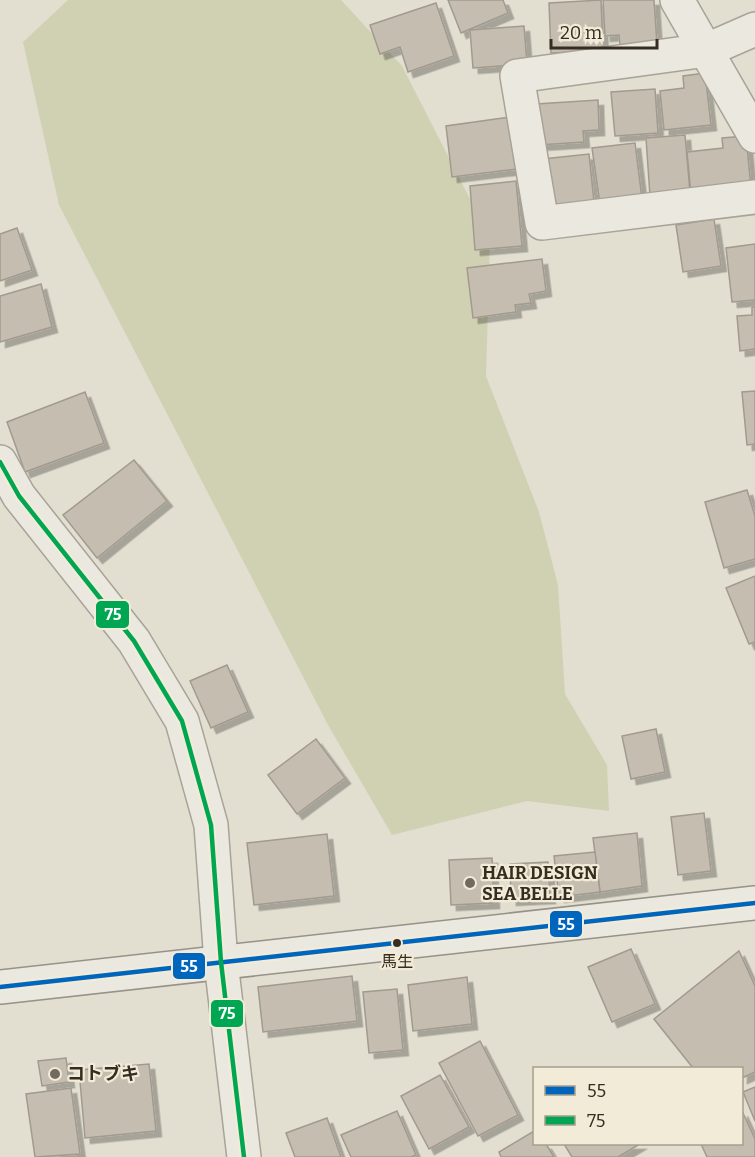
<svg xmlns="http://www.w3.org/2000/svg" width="755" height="1157" font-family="Bitter,'Noto Sans JP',serif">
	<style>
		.green { fill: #d0d1b3 }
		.building { fill: #c6bdb1; stroke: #a29a8f; stroke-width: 1.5; filter: url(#shadow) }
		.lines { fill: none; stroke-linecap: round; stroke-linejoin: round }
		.minor-casing { stroke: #a8a398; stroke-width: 36 }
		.secondary-casing { stroke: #979288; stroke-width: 36 }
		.minor { stroke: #ebe8e0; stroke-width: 33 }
		.secondary { stroke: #ebe8e0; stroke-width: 33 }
		.bus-1-casing { stroke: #f2ebd7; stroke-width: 9 }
		.bus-2-casing { stroke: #f2ebd7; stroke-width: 9 }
		.bus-1 { stroke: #0065bd; stroke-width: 4.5 }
		.bus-2 { stroke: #00a651; stroke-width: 4.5 }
		.poi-dot { fill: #726a5e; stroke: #f2ebd7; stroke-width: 2 }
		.bus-dot { fill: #362c21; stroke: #f2ebd7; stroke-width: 2 }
		.labels { text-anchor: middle; stroke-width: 4.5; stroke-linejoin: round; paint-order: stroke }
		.bus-label { font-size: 16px; fill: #362c21; stroke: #f2ebd7 }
		.poi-label { font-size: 18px; font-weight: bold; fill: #362c21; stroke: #f2ebd7; text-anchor: start }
		.line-badge { stroke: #f2ebd7; stroke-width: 2 }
		.badge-label { font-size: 16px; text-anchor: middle; font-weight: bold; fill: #fff }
	</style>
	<defs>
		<filter id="shadow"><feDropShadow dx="5.5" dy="5.5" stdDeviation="0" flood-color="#0004"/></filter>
	</defs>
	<rect width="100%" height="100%" fill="#e2ded0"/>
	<path class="green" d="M68 0H341L402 66 490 238 486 376 539 512 558 585 565 694 607 765 609 811 527 801 392 835 328 725 59 205 23 42Z"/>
	<g class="building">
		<path d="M448 0H503L508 13 461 33Z"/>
		<path d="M601 0 603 51 551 53 549 3Z"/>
		<path d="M603 0H654L657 44 620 46 619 35 605 36Z"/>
		<path d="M436 3 454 56 408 72 400 47 380 54 370 25Z"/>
		<path d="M524 26 527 64 473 68 470 30Z"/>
		<path d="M705 73 711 125 664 130 660 91 684 88 683 76Z"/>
		<path d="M655 89 658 133 615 136 611 92Z"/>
		<path d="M598 100 599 130 583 131 584 142 538 145 536 104Z"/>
		<path d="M510 117 517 169 452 177 446 126Z"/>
		<path d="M685 135 690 192 650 196 646 138Z"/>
		<path d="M746 136 751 188 691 194 687 152 723 148 722 138Z"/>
		<path d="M635 143 642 199 600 204 592 148Z"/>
		<path d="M589 154 594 202 548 207 543 159Z"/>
		<path d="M516 181 522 246 475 250 470 186Z"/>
		<path d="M714 219 721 266 683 272 676 225Z"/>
		<path d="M17 228 32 270 0 281V234Z"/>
		<path d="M755 244V300L732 302 726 248Z"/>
		<path d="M542 259 546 291 529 294 531 303 515 305 516 312 473 318 467 268Z"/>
		<path d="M41 284 52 327 0 342V296Z"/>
		<path d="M755 306V349L740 351 737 316 752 315V307Z"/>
		<path d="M755 391V444L747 445 742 392Z"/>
		<path d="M85 392 104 443 25 472 7 422Z"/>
		<path d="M134 460 167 501 97 558 63 515Z"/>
		<path d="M747 490 755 516V559L724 568 705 502Z"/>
		<path d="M755 576V642L749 644 726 588Z"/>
		<path d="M227 665 248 712 211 728 190 681Z"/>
		<path d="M656 729 665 772 631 779 622 736Z"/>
		<path d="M316 739 345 778 297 814 268 775Z"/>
		<path d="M704 813 711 871 678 875 671 817Z"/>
		<path d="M637 833 642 886 600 892 593 838Z"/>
		<path d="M327 834 334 896 254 905 247 843Z"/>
		<path d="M595 852 600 892 559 897 554 856Z"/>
		<path d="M492 858 494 903 451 905 449 860Z"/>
		<path d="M548 862 550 898 511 900 510 864Z"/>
		<path d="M631 949 655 1004 612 1022 588 967Z"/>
		<path d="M739 951 755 986V1072L742 1078V1068H693L654 1019Z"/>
		<path d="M352 976 357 1021 263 1032 258 987Z"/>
		<path d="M467 977 472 1024 413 1031 408 985Z"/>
		<path d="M397 989 403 1050 369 1053 363 992Z"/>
		<path d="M480 1041 518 1115 478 1136 439 1063Z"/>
		<path d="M66 1058 69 1082 42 1086 38 1061Z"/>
		<path d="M149 1064 156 1131 85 1138 79 1070Z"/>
		<path d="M440 1075 469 1127 429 1149 401 1096Z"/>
		<path d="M755 1087V1121L743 1092Z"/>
		<path d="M71 1088 80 1154 35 1157 26 1094Z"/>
		<path d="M397 1111 416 1155 411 1157H351L341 1135Z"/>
		<path d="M742 1111 755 1139V1157H707L701 1144H742Z"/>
		<path d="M327 1118 341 1157H295L286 1133Z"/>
		<path d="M534 1131V1144H546L554 1157H501L499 1152Z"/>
		<path d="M564 1144H640L618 1157H572Z"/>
	</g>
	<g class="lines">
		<g class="minor-casing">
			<g id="minor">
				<path d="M677 0 755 136"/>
				<path d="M755 29 707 50 517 76 542 223 755 197"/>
				<path d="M0 462 19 496 134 641 182 721 211 825 221 962 244 1157"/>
			</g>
		</g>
		<g class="secondary-casing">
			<path id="secondary" d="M0 987 755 903"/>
		</g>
		<use href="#minor" class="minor"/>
		<use href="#secondary" class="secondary"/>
		<g class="bus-1-casing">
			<path id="bus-1" d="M0 987 755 903"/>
		</g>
		<g class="bus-2-casing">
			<path id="bus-2" d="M0 462 19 496 134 641 182 721 211 825 221 962 244 1157"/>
		</g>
		<use href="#bus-1" class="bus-1"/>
		<use href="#bus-2" class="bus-2"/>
	</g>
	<g class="poi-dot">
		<circle cx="470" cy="883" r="6"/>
		<circle cx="55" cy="1074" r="6"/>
	</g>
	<circle class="bus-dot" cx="397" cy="943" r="5"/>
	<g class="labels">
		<g class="bus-label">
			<text x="397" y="967">馬生</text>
		</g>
		<g class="poi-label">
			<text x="482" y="879">HAIR DESIGN<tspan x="482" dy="21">SEA BELLE</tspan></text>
			<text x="67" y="1080">コトブキ</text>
		</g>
	</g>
	<g class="line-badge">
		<rect x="95" y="600" width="35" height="29" rx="6" fill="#00a651"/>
		<rect x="549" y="910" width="34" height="28" rx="6" fill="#0065bd"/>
		<rect x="172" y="952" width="34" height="28" rx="6" fill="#0065bd"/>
		<rect x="210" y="999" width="34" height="29" rx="6" fill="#00a651"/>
	</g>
	<g class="badge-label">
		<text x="113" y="620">75</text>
		<text x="566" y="930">55</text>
		<text x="189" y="972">55</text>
		<text x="227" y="1019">75</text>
	</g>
	<rect x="533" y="1067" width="210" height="78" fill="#f2ebd7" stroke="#a79f8e" stroke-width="1.5"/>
	<rect x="545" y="1086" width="30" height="9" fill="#0065bd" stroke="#a79f8e" stroke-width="1.5"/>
	<text x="587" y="1097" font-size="18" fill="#362c21">55</text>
	<rect x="545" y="1116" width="30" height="9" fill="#00a651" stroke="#a79f8e" stroke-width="1.5"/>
	<text x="587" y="1127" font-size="18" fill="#362c21">75</text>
	<path d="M551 39v9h106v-9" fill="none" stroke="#362c21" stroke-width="3"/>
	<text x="560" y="39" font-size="18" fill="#362c21" stroke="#f2ebd7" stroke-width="4.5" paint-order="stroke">20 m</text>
</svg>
